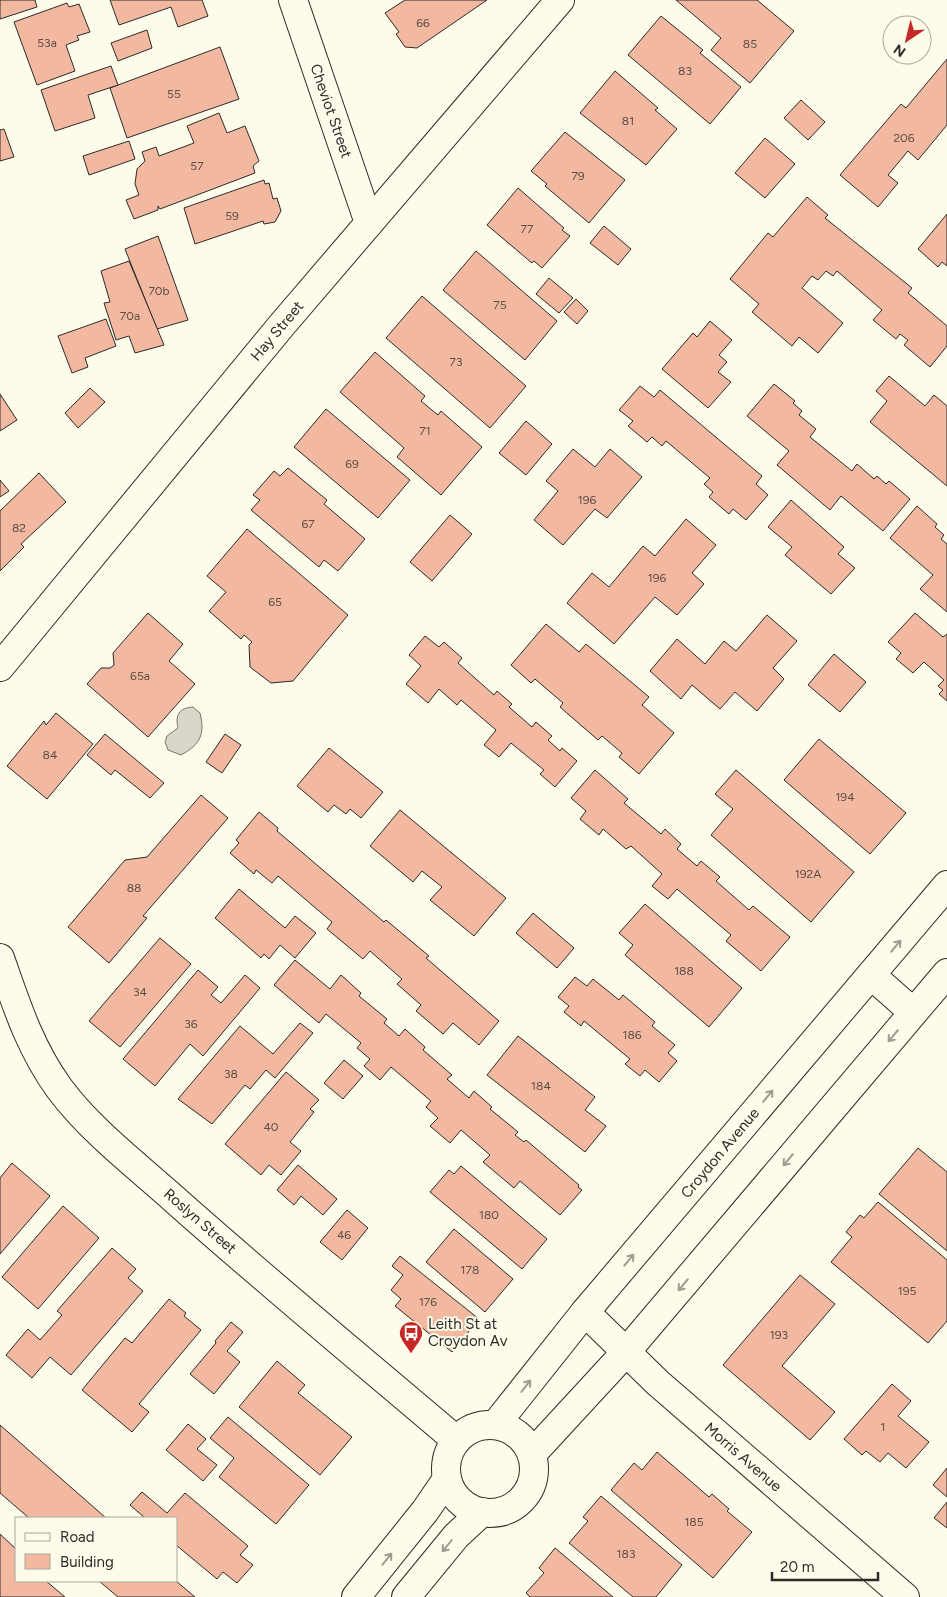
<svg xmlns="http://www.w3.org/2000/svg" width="947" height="1597" font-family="Figtree,sans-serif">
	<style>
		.water { fill: #d8d7c9; stroke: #74746e }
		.building { fill: #f2b8a0; stroke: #2b2b2b }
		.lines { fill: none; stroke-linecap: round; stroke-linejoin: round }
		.street-casing { stroke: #2b2b2b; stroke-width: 30 }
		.secondary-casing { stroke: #2b2b2b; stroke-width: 30 }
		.street { stroke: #fdfbea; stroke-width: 28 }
		.secondary { stroke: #fdfbea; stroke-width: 28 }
		.oneway { stroke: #9e9d94 }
		.labels { text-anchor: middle; stroke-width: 4; stroke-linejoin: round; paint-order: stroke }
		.number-label { font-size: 12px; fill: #5d4e48 }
		.street-label { font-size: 15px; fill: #2b2b2b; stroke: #fdfbea }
		.poi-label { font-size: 15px; fill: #2b2b2b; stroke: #fdfbea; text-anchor: start }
	</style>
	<rect width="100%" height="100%" fill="#fdfbea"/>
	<path class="water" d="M193 707 200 713C205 734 201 744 181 755L168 750 165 742 167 736 178 728C175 715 179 708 193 707Z"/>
	<g class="building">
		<path d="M0 0H35L37 7 0 19Z"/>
		<path d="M110 0H202L208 16 178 27 171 7 119 25Z"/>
		<path d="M405 0H487L417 48 405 47 396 34 399 32 385 13Z"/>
		<path d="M676 0H757L794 31 750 83 711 50 721 38Z"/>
		<path d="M67 3 69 7 79 4 90 32 77 36 79 40 66 45 75 71 37 85 14 22Z"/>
		<path d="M661 16 703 50 700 53 741 87 710 124 628 55Z"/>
		<path d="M147 30 152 48 118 61 111 43Z"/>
		<path d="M220 47 239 99 127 138 110 88Z"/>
		<path d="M947 59V125L918 160 908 151 888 175 898 183 878 207 840 175 901 104 906 108Z"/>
		<path d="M111 66 118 85 88 95 95 118 55 131 41 90Z"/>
		<path d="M615 71 658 108 655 110 677 129 646 165 580 113Z"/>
		<path d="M801 100 825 122 808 140 784 118Z"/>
		<path d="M219 113 227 133 245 126 259 161 253 166 255 173 160 209 158 206V210L134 219 126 200 139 195 135 184 137 169 145 161 142 152 156 147 159 156 194 143 187 126Z"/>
		<path d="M4 129 14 157 0 161V130Z"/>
		<path d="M565 132 625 180 589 223 545 186 547 184 531 171Z"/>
		<path d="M765 138 795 164 765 198 735 173Z"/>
		<path d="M129 141 135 159 89 175 83 156Z"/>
		<path d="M264 180 265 184 269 183 273 199 277 198 281 211 275 222 264 224 263 221 195 244 184 208Z"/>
		<path d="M518 188 564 228 562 230 570 236 542 268 534 261 532 263 487 225Z"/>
		<path d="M807 197 828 215 825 218 912 288 908 293 947 326V346L930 367 904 345 908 340 900 334 896 339 873 320 882 310 837 271 833 276 826 271 818 280 812 276 802 288 843 323 818 353 799 337 792 346 752 312 759 304 730 279 768 233 773 237Z"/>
		<path d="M947 214V266L942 262 938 267 918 249Z"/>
		<path d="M604 226 631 249 618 265 590 243Z"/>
		<path d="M158 236 188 320 157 329 125 249Z"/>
		<path d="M476 251 557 321 525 360 443 290Z"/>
		<path d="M129 261 164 345 135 353 129 336 116 340 104 303 110 302 101 271Z"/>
		<path d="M549 278 573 298 559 313 536 294Z"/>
		<path d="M422 296 526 386 490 428 386 338Z"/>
		<path d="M576 299 588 311 577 324 564 312Z"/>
		<path d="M106 319 116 346 85 358 88 367 72 373 58 336Z"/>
		<path d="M710 321 732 340 719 355 727 362 718 372 731 382 708 408 662 369 693 333 697 337Z"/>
		<path d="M375 352 425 396 421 401 438 415 441 411 482 447 441 495 397 457 404 448 340 392Z"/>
		<path d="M889 376 925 406 934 395 947 406V486L870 422 887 401 876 391Z"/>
		<path d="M774 384 795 401 793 403 802 411 799 415 816 429 810 437 852 471 857 464 874 479 877 476 886 484 889 481 910 499 883 531 841 496 830 510 777 465 789 451 747 416Z"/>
		<path d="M640 386 654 397 660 390 762 476 756 484 768 495 746 520 733 509 729 514 709 497 713 492 704 484 710 478 666 441 662 446 652 437 647 442 628 426 633 421 619 410Z"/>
		<path d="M90 388 105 402 78 428 65 413Z"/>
		<path d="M0 394 17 420 0 431Z"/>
		<path d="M326 409 410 480 378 518 294 447Z"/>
		<path d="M526 421 552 444 526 475 499 453Z"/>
		<path d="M573 449 595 467 610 449 642 477 607 518 595 509 563 545 534 520 558 491 546 481Z"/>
		<path d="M288 468 327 500 324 504 365 539 338 571 324 560 319 567 251 510 260 500 253 495 274 471 280 476Z"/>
		<path d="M39 473 66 502 21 544 24 547 0 571V511Z"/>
		<path d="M0 480 9 491 0 497Z"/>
		<path d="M791 500 844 547 838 554 855 568 831 594 785 555 792 547 768 527Z"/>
		<path d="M917 506 937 524 935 527 944 535 941 539 947 544V612L920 589 933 575 890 538Z"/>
		<path d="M450 515 472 534 432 581 410 562Z"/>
		<path d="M686 519 716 545 692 573 704 584 677 615 655 597 614 644 567 603 592 573 609 587 643 546 655 556Z"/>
		<path d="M247 529 348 615 293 681 271 683 250 667 249 645 252 642 244 635 241 639 209 611 226 592 207 576Z"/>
		<path d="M148 613 183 644 169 661 195 684 148 737 87 684 101 668H110L114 665 113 653Z"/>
		<path d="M915 613 943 637 947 634V701L939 694 943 690 938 686 944 680 924 662 913 673 896 659 901 653 888 642Z"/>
		<path d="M767 615 797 641 773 668 784 679 757 711 735 692 720 709 692 685 681 699 650 671 677 639 705 664 724 641 736 651Z"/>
		<path d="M546 624 579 652 586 644 649 697 642 705 674 733 639 774 619 757 622 753 602 736 598 740 560 707 563 703 535 679 531 683 511 665Z"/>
		<path d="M425 636 439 647 444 642 462 658 458 663 494 695 497 691 512 704 509 707 532 727 536 722 552 736 548 740 560 751 562 748 577 761 555 787 540 774 544 770 511 743 499 757 484 745 496 730 461 700 457 705 439 689 428 703 406 684 421 666 409 655Z"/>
		<path d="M834 654 866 682 840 712 808 685Z"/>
		<path d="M56 713 93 744 47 799 7 766 44 721 46 725Z"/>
		<path d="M105 734 164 783 150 798 115 770 111 775 87 755Z"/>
		<path d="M225 734 241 745 222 773 206 762Z"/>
		<path d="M819 739 906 813 870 854 784 780Z"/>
		<path d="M329 748 383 792 361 818 350 809 346 814 334 805 328 812 297 786Z"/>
		<path d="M595 770 628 799 624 803 661 834 665 829 681 844 677 849 697 866 701 861 720 877 716 881 749 910 753 906 790 937 761 971 726 941 731 935 677 889 668 899 652 886 662 874 631 846 626 849 603 829 599 835 580 819 586 811 571 798Z"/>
		<path d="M736 770 854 872 811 922 711 835 733 809 715 794Z"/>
		<path d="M201 795 228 818 143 916 147 918 109 963 68 927 125 860 147 857Z"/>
		<path d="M400 810 506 898 474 936 430 900 442 887 422 871 413 882 370 846Z"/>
		<path d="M259 812 278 828 277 831 384 922 386 920 429 956 426 958 499 1021 479 1045 453 1023 443 1034 416 1011 421 1005 397 984 402 979 370 951 363 959 327 929 332 922 278 876 272 883 256 870 254 874 230 853 239 843 236 840Z"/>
		<path d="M239 889 285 928 295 916 316 933 295 958 280 945 269 959 264 954 261 958 215 918Z"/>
		<path d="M645 904 742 988 709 1027 625 955 633 945 619 933Z"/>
		<path d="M533 913 574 948 557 968 516 933Z"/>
		<path d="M160 938 191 964 120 1047 89 1021Z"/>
		<path d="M295 960 330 989 341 975 361 993 359 996 387 1019 384 1023 399 1036 405 1029 425 1047 423 1050 452 1075 447 1079 469 1098 474 1091 492 1107 490 1109 518 1132 515 1135 524 1142 526 1140 579 1185 578 1187 582 1190 560 1215 520 1181 514 1188 483 1162 490 1155 461 1130 450 1143 430 1126 438 1118 426 1107 431 1101 391 1067 380 1080 364 1066 370 1059 357 1048 361 1043 326 1014 319 1023 274 985Z"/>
		<path d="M198 970 218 987 211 995 221 1003 245 975 260 988 203 1056 190 1044 155 1086 123 1059Z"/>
		<path d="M575 977 587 986 593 979 619 1000 623 995 655 1022 652 1026 675 1045 668 1053 677 1061 659 1082 645 1070 640 1076 625 1064 630 1059 584 1021 581 1026 564 1012 569 1006 558 997Z"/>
		<path d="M300 1023 313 1033 275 1078 266 1070 250 1089 245 1085 212 1124 178 1099 240 1026 273 1054Z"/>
		<path d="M518 1036 595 1097 585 1110 606 1126 585 1152 487 1075Z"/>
		<path d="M344 1060 363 1076 343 1099 324 1083Z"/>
		<path d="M286 1072 319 1100 310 1109 314 1112 290 1142 301 1151 281 1175 269 1165 261 1175 225 1144Z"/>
		<path d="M918 1148 947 1172V1251L879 1194Z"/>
		<path d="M12 1163 50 1196 0 1254V1178Z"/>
		<path d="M298 1165 337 1199 323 1215 301 1196 294 1205 277 1190Z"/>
		<path d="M461 1166 547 1239 522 1269 430 1192 449 1170 454 1174Z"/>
		<path d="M878 1202 947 1260V1321L928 1343 831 1262 852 1237 846 1232 860 1215 864 1218Z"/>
		<path d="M63 1206 99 1238 38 1309 2 1277Z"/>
		<path d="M347 1210 368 1228 342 1260 320 1242Z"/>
		<path d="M454 1229 513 1279 485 1312 426 1262Z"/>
		<path d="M112 1248 136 1269 128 1278 143 1291 71 1375 50 1357 32 1378 6 1355 28 1329 40 1340 62 1315 57 1311Z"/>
		<path d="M400 1256 479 1319 452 1352 395 1306 401 1299 391 1290 403 1275 392 1266Z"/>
		<path d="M800 1275 835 1304 782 1366 835 1412 810 1440 723 1365Z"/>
		<path d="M169 1299 186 1313 184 1316 201 1330 139 1404 149 1412 132 1432 82 1390 125 1338 132 1343Z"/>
		<path d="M231 1322 243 1332 227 1351 240 1362 214 1394 190 1374 216 1343 215 1341Z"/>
		<path d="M277 1361 305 1385 298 1393 352 1437 320 1475 239 1407Z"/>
		<path d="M892 1384 911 1401 898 1416 929 1442 906 1468 888 1453 880 1462 866 1451 862 1455 844 1439Z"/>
		<path d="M228 1417 309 1485 276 1524 219 1477 234 1458 210 1438Z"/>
		<path d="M188 1424 206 1439 197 1449 217 1465 203 1481 166 1450Z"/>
		<path d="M0 1425 106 1518H29L0 1493Z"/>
		<path d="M657 1452 709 1497 712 1494 729 1509 727 1511 752 1532 713 1578 611 1490 634 1463 642 1470Z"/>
		<path d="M947 1468V1497L933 1485Z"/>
		<path d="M142 1492 167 1513 185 1493 248 1546 240 1555 253 1565 237 1583 223 1572 217 1579 176 1545V1518H145L130 1505Z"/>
		<path d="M601 1496 682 1565 656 1597H633L569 1543 588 1521 583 1517Z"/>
		<path d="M947 1502V1528L934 1518Z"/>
		<path d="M0 1534 16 1549V1581H46L65 1597H0Z"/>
		<path d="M555 1548 613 1597H530L526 1593 544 1573 539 1568Z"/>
		<path d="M99 1581H176L195 1597H118Z"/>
	</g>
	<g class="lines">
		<g class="street-casing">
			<g id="street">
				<path d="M293 0 369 223"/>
				<path d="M0 667 281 326 560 0"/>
				<path d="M871 975 913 1012"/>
				<path d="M585 1312 658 1383 905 1597"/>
				<path d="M496 1424 585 1312 947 885"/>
				<circle cx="490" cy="1469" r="44"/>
				<path d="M532 1454 626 1352 947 973"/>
				<path d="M356 1597 425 1511 447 1479"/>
				<path d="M406 1597 456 1536 482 1512"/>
			</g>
		</g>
		<g class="secondary-casing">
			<path id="secondary" d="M0 958C16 1004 30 1048 59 1088 90 1130 135 1164 174 1199 266 1281 362 1360 456 1440"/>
		</g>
		<use href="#street" class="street"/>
		<use href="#secondary" class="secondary"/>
	</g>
	<defs><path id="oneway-shaft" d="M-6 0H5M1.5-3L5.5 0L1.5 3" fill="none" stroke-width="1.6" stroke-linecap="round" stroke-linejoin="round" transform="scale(1.25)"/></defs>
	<g class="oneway">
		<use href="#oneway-shaft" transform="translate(896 946) rotate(-50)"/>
		<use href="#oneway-shaft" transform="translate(893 1036) rotate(130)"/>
		<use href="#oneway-shaft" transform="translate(768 1096) rotate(-50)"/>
		<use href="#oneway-shaft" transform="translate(788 1160) rotate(130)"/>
		<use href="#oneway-shaft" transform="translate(629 1260) rotate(-50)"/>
		<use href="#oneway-shaft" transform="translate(683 1285) rotate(130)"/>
		<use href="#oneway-shaft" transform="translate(526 1386) rotate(-52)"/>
		<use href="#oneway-shaft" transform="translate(447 1546) rotate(129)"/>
		<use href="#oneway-shaft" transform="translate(387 1559) rotate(-51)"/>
	</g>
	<defs>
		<g id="bus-pin" transform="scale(1.25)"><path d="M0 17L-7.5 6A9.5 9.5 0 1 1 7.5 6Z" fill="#c62828" stroke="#fdfbea"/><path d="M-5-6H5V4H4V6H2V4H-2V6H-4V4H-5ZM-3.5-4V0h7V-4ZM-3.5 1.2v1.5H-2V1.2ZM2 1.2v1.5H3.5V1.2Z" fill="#fff"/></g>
	</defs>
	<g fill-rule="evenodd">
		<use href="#bus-pin" x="411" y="1333"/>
	</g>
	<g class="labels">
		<g class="number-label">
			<text x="423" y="27">66</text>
			<text x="47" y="47">53a</text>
			<text x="750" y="48">85</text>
			<text x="685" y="75">83</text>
			<text x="174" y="98">55</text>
			<text x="628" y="125">81</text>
			<text x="904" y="142">206</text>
			<text x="197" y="170">57</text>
			<text x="578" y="180">79</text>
			<text x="232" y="220">59</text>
			<text x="527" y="233">77</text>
			<text x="159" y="295">70b</text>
			<text x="500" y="309">75</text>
			<text x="130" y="320">70a</text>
			<text x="456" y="366">73</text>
			<text x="425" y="435">71</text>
			<text x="352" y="468">69</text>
			<text x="587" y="504">196</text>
			<text x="308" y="528">67</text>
			<text x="19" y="532">82</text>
			<text x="657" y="582">196</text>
			<text x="275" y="606">65</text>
			<text x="140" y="680">65a</text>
			<text x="50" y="759">84</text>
			<text x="845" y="801">194</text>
			<text x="808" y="878">192A</text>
			<text x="134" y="892">88</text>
			<text x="684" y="975">188</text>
			<text x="140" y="996">34</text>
			<text x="191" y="1028">36</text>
			<text x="632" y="1039">186</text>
			<text x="231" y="1078">38</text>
			<text x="541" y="1090">184</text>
			<text x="271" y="1131">40</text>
			<text x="489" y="1219">180</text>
			<text x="344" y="1239">46</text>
			<text x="470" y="1274">178</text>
			<text x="907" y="1295">195</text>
			<text x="428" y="1306">176</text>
			<text x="779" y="1339">193</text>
			<text x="883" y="1431">1</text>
			<text x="694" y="1526">185</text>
			<text x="626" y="1558">183</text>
		</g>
		<g class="street-label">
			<text transform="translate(331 111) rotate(71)" y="5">Cheviot Street</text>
			<text transform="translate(277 331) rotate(-50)" y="5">Hay Street</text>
			<text transform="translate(720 1153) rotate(-50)" y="5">Croydon Avenue</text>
			<text transform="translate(200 1221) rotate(41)" y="5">Roslyn Street</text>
			<text transform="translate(743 1457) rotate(41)" y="5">Morris Avenue</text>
		</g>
		<g class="poi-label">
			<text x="428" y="1329">Leith St at<tspan x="428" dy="17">Croydon Av</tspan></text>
		</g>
	</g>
	<rect x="15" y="1517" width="162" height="65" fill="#fdfbea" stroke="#a9a89e"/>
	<rect x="25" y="1533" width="25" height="8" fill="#fdfbea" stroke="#a9a89e"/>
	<text x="60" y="1542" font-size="15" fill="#2b2b2b">Road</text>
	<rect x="25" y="1554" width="25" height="15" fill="#f2b8a0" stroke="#a9a89e"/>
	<text x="60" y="1567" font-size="15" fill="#2b2b2b">Building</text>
	<g transform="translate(907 40) rotate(215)"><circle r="24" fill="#fdfbea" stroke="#a9a89e"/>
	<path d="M0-4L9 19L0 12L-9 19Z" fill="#c62828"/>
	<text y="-8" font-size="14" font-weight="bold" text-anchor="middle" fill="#2b2b2b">N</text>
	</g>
	<path d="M772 1572v8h106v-8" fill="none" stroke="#2b2b2b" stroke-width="2.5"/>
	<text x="780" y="1572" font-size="15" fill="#2b2b2b" stroke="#fdfbea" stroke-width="4" paint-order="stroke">20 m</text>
</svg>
